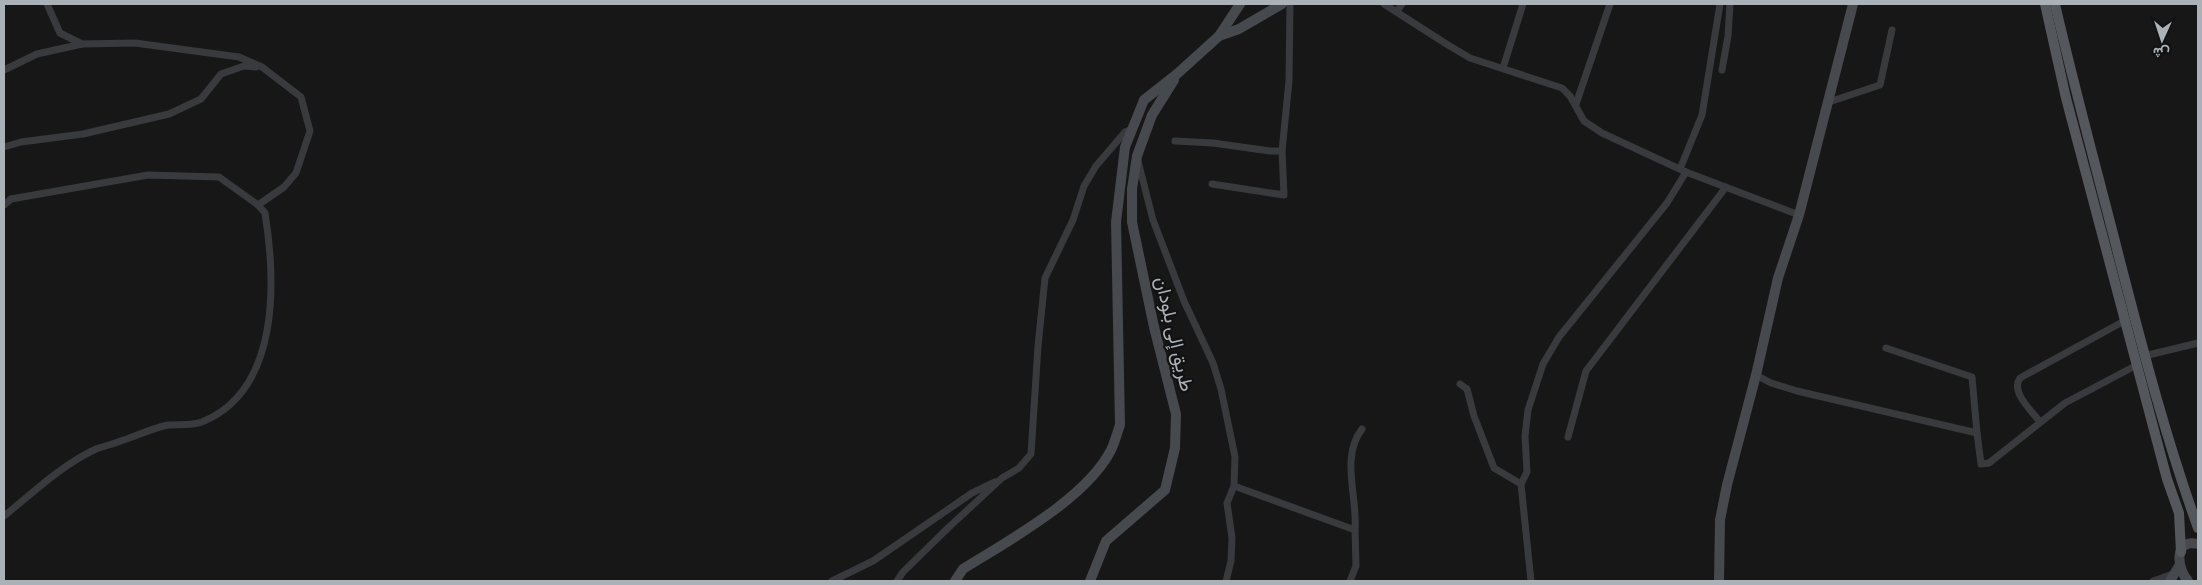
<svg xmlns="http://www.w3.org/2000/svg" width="2202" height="585" font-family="'PT Sans Narrow',Vazirmatn,sans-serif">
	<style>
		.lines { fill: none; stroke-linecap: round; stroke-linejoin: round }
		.street { stroke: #383a3d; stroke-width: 7 }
		.secondary { stroke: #46494d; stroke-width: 10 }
		.primary { stroke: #54585c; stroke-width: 10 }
		.labels { text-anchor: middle; stroke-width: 4.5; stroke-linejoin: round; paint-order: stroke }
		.street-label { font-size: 19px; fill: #aab1b7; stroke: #121213 }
	</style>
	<rect width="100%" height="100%" fill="#171718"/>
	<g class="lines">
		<g class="street">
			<path d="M47 4 60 33 82 44 135 43 239 57 262 67 301 97 310 131 296 173 284 187 258 205"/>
			<path d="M1384 4 1448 45 1470 58 1562 88 1570 96 1584 121 1602 133 1686 172 1799 215"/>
			<path d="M1397 11 1402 4"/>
			<path d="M1503 68 1523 4"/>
			<path d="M4 70 37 54 82 44"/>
			<path d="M1722 70 1728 36 1730 4"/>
			<path d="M1829 102 1880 85 1892 30"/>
			<path d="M1576 104 1610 4"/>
			<path d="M1175 141 1213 143 1270 151H1282"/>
			<path d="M4 147 21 142 83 134 169 114 201 99 221 74 244 66 256 67"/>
			<path d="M1138 161 1153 220 1184 301 1213 363 1221 389 1235 457 1234 486 1227 503 1232 538 1231 561 1226 581"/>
			<path d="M1680 169 1702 115 1720 4"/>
			<path d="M1212 184 1284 195 1282 151 1289 81 1290 4"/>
			<path d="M4 205 11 199 148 175 219 177 258 205 265 213C276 282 280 390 202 422 191 426 179 424 168 425 152 428 137 436 121 441 113 444 104 446 96 449 60 466 34 492 4 516"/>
			<path d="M1886 348 1972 377 1977 433"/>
			<path d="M2144 356 2198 343"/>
			<path d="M1756 375 1771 383 1797 391 1977 433 1981 464 1989 463 2065 403 2137 365"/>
			<path d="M1460 384 1467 389 1474 416 1494 468 1521 484 1531 581"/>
			<path d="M2040 422C2032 411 2010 392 2020 378L2126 320"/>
			<path d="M1568 437 1586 371 1726 187"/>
			<path d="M1521 484 1527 472 1525 436 1528 410 1543 364 1559 337 1667 203 1686 172"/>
			<path d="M1234 486 1355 530 1356 566 1350 581"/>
			<path d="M1355 530C1358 498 1340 457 1362 429"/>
			<path d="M832 581 873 561 972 493 995 482"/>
			<path d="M897 581 903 572 948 528 1002 478 1019 468 1031 454 1038 346 1045 278 1073 220 1084 186 1096 166 1125 132 1132 129"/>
			<path d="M2153 581 2173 574"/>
		</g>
		<g class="secondary">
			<path d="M1219 36 1239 29 1282 4"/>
			<path d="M955 581 963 569C1008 541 1087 498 1111 450 1115 442 1117 433 1120 425L1116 222 1125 147 1144 100 1177 74 1219 36 1240 4"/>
			<path d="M1090 581 1106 541 1165 490 1175 448 1176 414 1154 327 1132 222V189L1137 156 1152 115 1174 80"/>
			<path d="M1719 581 1720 520 1727 485 1756 375 1778 278 1799 215 1853 4"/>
			<path d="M2170 581 2179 566"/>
			<path d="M2188 581C2177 569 2173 538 2198 544"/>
		</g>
		<g class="primary">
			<path d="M2045 4 2066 98 2167 479 2179 513 2181 552"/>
			<path d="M2055 4C2075 91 2099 178 2121 265 2144 354 2167 442 2198 528"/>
		</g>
	</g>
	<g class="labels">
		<g class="street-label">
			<text transform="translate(1175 334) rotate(77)" y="7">طريق إلى بلودان</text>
		</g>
	</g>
	<rect width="2202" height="585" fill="none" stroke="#aab1b7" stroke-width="10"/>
	<g transform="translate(2162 40) rotate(183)" stroke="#121213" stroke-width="4" paint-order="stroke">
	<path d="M0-4L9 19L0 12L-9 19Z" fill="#aab1b7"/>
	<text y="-8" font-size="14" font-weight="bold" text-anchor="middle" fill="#aab1b7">ش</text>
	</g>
</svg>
